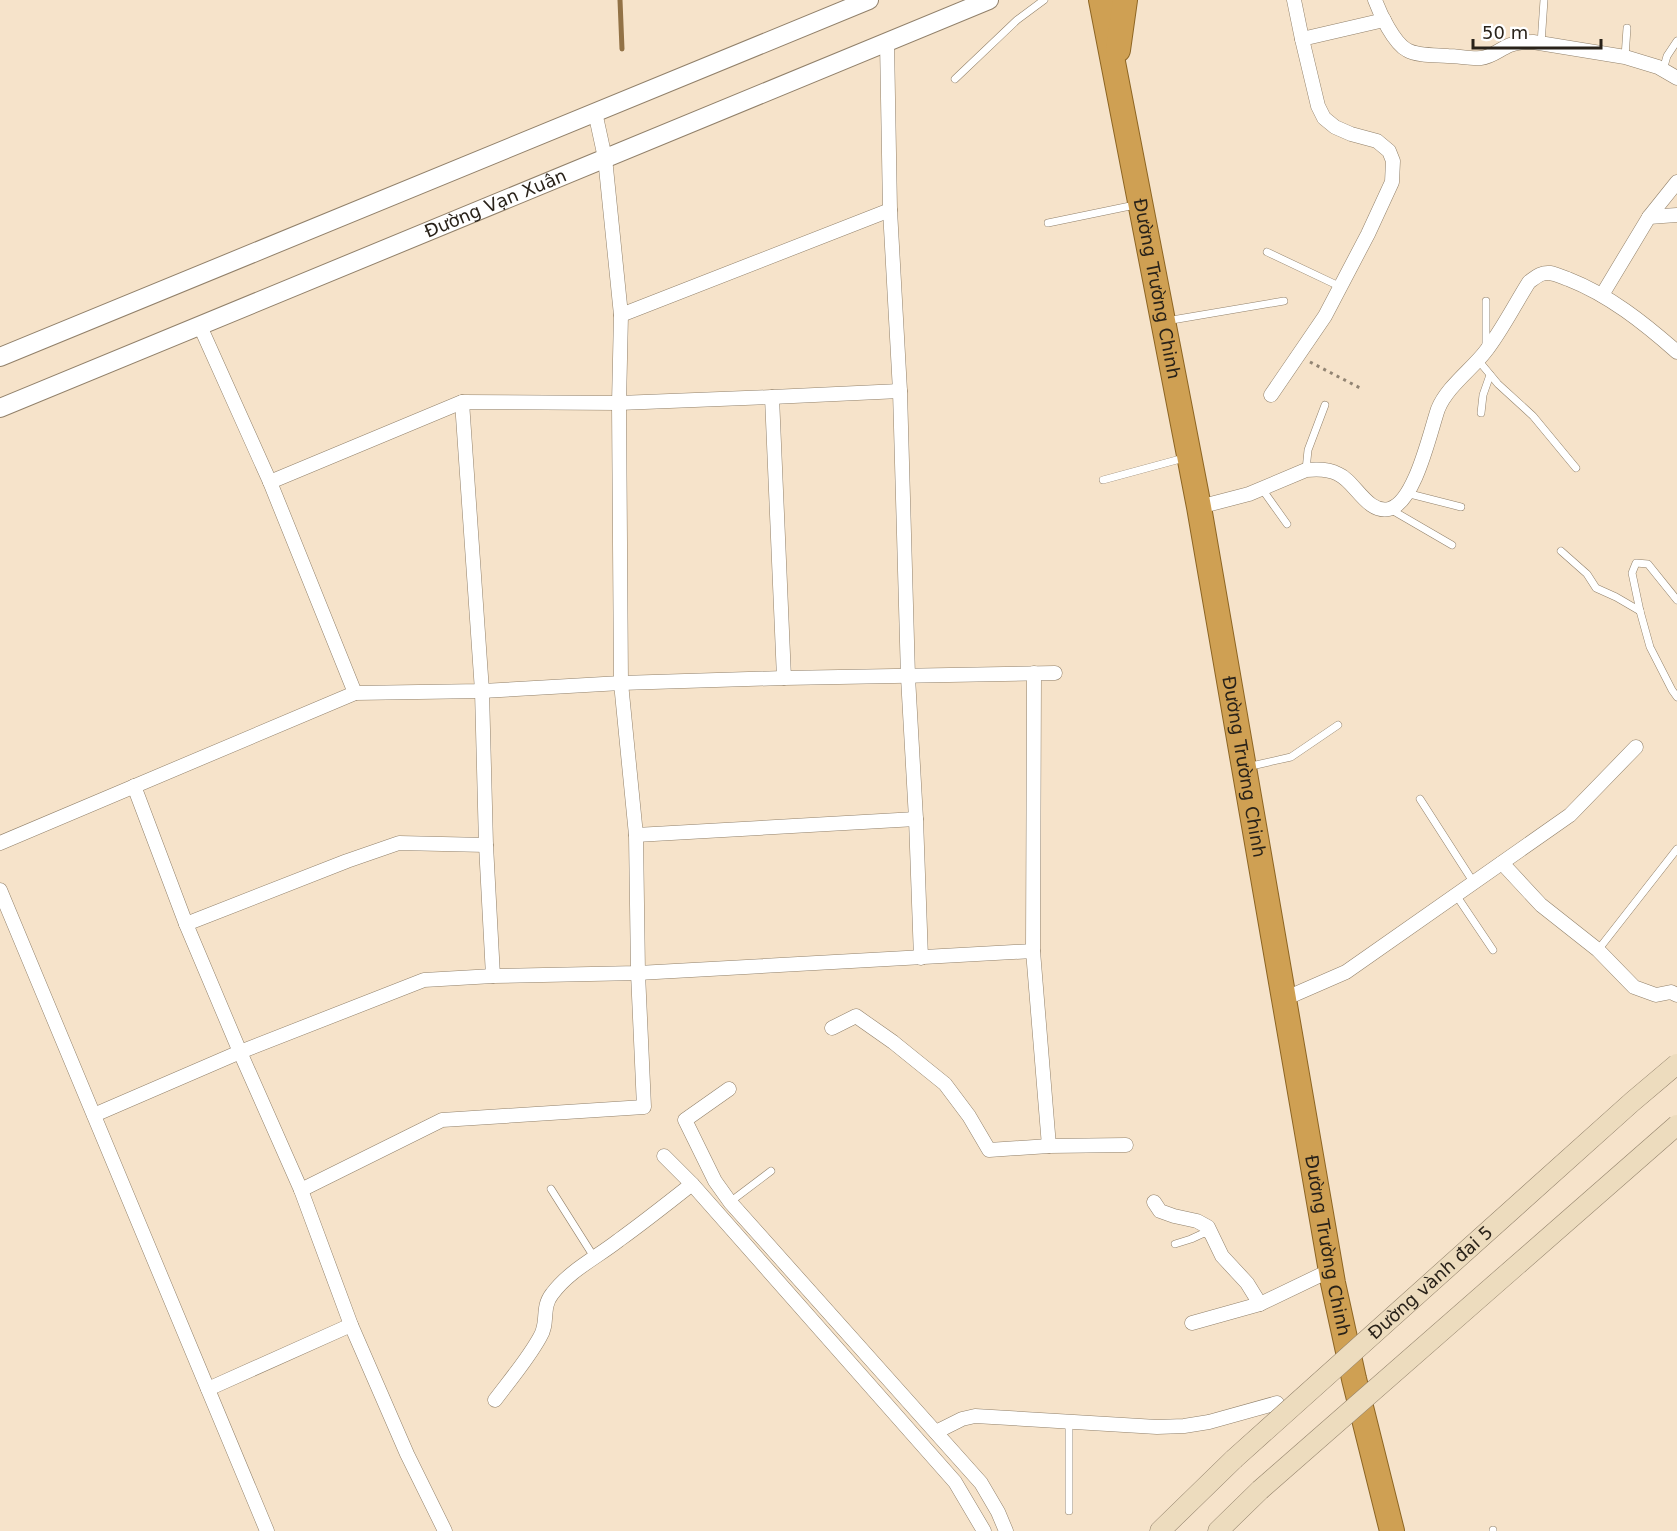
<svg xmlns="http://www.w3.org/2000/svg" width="1677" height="1531" font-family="'DejaVu Sans',sans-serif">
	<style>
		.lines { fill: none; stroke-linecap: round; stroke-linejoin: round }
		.stream { stroke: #927246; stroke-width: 5 }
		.service-casing { stroke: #91806a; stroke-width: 8 }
		.minor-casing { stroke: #91806a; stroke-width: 15 }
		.tertiary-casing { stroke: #91806a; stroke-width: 20 }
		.secondary-casing { stroke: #91806a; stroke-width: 21 }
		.trunk-casing { stroke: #8d6523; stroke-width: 26 }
		.path { stroke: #918473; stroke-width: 3; stroke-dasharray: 3 4.5; stroke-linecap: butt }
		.service { stroke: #fff; stroke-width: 7 }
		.minor { stroke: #fff; stroke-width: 14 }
		.tertiary { stroke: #fff; stroke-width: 18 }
		.secondary { stroke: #eddcbe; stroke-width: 20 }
		.trunk { stroke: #cfa053; stroke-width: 24 }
		.secondary-bridge-casing { stroke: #91806a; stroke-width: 21; stroke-linecap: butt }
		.secondary-bridge { stroke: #eddcbe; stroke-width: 20 }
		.labels { text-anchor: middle; stroke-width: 6; stroke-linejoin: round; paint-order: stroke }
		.street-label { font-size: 18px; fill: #292219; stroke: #fff }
	</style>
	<rect width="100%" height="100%" fill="#f6e3ca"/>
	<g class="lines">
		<path class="stream" d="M620 0 622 49"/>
		<g class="service-casing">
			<g id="service">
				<path d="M1541 44 1544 0"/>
				<path d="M1625 57 1627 28"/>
				<path d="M1663 70 1667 56 1677 41"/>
				<path d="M955 79 1017 20 1044 0"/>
				<path d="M1048 223 1135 205"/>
				<path d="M1267 252 1341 287"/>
				<path d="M1166 321 1284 301"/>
				<path d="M1486 346V301"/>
				<path d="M1478 360 1498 384 1533 416 1576 468"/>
				<path d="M1481 413 1483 395 1490 375"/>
				<path d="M1306 470 1308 450 1325 405"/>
				<path d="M1103 480 1184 458"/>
				<path d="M1262 489 1287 524"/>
				<path d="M1406 493 1461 507"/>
				<path d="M1390 509 1452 545"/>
				<path d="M1561 551 1587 574 1596 588 1616 597 1640 611"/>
				<path d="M1677 600 1648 564 1636 563 1632 573 1640 611 1650 647 1672 690 1677 697"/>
				<path d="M1247 767 1291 757 1338 725"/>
				<path d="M1420 799 1474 883"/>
				<path d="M1456 895 1493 950"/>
				<path d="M1598 950 1677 849"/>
				<path d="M551 1189 594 1257"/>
				<path d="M730 1202 771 1171"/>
				<path d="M1175 1244 1191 1239 1204 1233 1211 1236"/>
				<path d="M1069 1511V1422"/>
				<path d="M1493 1531V1530"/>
			</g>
		</g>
		<g class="minor-casing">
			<g id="minor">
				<path d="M1375 0C1380 14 1394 43 1407 50 1417 56 1437 55 1448 56 1459 56 1470 59 1481 58 1492 57 1500 49 1510 45 1517 42 1526 42 1533 42L1625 57 1658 67 1677 78"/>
				<path d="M1302 39 1384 20"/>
				<path d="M887 42 890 210 900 391 908 677 916 819 921 958"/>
				<path d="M1649 217 1677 215"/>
				<path d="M1602 295 1649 217 1677 182"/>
				<path d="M621 315 890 210"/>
				<path d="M200 326 270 482 355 693"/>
				<path d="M1271 395 1325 316 1368 234 1392 182 1393 161 1389 151 1377 141 1351 134 1335 127 1324 118 1318 106 1302 39 1294 0"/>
				<path d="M772 397 784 678"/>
				<path d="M462 402 482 691 486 845 493 976"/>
				<path d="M270 482 462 402 619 403 772 397 900 391"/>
				<path d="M1199 507 1249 494 1306 470C1316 469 1329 469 1338 474 1355 481 1367 514 1389 509 1415 503 1430 432 1438 409 1447 387 1471 370 1485 352 1501 332 1515 304 1529 282 1536 277 1541 272 1550 273 1556 274 1562 277 1568 279 1609 295 1644 323 1677 352"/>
				<path d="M1034 673 1033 951 1049 1146"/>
				<path d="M134 786 186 924 240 1052 301 1190 351 1325 407 1454 445 1531"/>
				<path d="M636 835 916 819"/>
				<path d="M0 843 355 693 482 691 621 683 784 678 1055 673"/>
				<path d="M1502 863 1541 905 1598 950 1634 987 1656 995 1671 992 1677 995"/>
				<path d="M0 890 267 1531"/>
				<path d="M186 924 347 861 399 843 486 845"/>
				<path d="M1284 999 1346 972 1570 815 1636 747"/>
				<path d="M832 1028 856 1016 893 1042 945 1084 969 1116 989 1150 1049 1146 1126 1145"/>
				<path d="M729 1089 685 1120 715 1181 730 1202 981 1483 998 1512 1006 1531"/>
				<path d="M94 1115 240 1052 424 980 493 976 638 973 1033 951"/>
				<path d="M664 1156 692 1184 955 1482 984 1531"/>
				<path d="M301 1190 442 1120 644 1107 638 973 636 835 621 683 619 403 621 315 605 158 595 112"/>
				<path d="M1154 1202 1160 1211 1174 1216 1197 1221 1208 1227 1222 1256 1247 1283 1260 1304"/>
				<path d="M1192 1323 1260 1304 1331 1270"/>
				<path d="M208 1389 351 1325"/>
				<path d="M495 1400C510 1380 528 1359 540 1337 549 1323 541 1308 552 1294 570 1270 596 1258 619 1240 644 1222 668 1203 692 1184"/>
				<path d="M936 1432 962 1419 975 1416 1157 1427 1184 1426 1209 1422 1277 1403"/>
			</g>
		</g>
		<g class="tertiary-casing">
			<g id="tertiary">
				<path d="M0 357 869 0"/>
				<path id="s1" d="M0 408 989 0"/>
			</g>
		</g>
		<g class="secondary-casing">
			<g id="secondary">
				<path d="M1160 1531 1234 1459"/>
				<path d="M1218 1531 1260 1490"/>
			</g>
		</g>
		<g class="trunk-casing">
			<g id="trunk">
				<path id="s2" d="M1101 0 1199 507 1333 1283 1354 1379 1392 1531"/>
				<path d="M1118 50 1125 0"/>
			</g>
		</g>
		<path class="path" d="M1310 362 1362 389"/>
		<use href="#service" class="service"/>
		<use href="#minor" class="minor"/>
		<use href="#tertiary" class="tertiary"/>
		<use href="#secondary" class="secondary"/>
		<use href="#trunk" class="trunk"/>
		<g class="secondary-bridge-casing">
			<g id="secondary-bridge">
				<path id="s3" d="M1234 1459 1632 1102 1677 1064"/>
				<path d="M1260 1490 1677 1125"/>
			</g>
		</g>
		<use href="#secondary-bridge" class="secondary-bridge"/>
	</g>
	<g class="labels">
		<g class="street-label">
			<text dy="6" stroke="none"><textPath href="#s1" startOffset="536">Đường Vạn Xuân</textPath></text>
			<text dy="6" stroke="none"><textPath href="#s2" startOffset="294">Đường Trường Chinh</textPath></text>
			<text dy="6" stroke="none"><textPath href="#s2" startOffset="780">Đường Trường Chinh</textPath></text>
			<text dy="6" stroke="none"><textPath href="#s2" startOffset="1266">Đường Trường Chinh</textPath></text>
			<text dy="6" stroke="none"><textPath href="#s3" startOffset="264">Đường vành đai 5</textPath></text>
		</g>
	</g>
	<path d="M1473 39v9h128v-9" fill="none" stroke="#292219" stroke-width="3"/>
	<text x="1482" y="39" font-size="18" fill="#292219" stroke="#ffffff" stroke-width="4.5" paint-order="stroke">50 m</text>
</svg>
